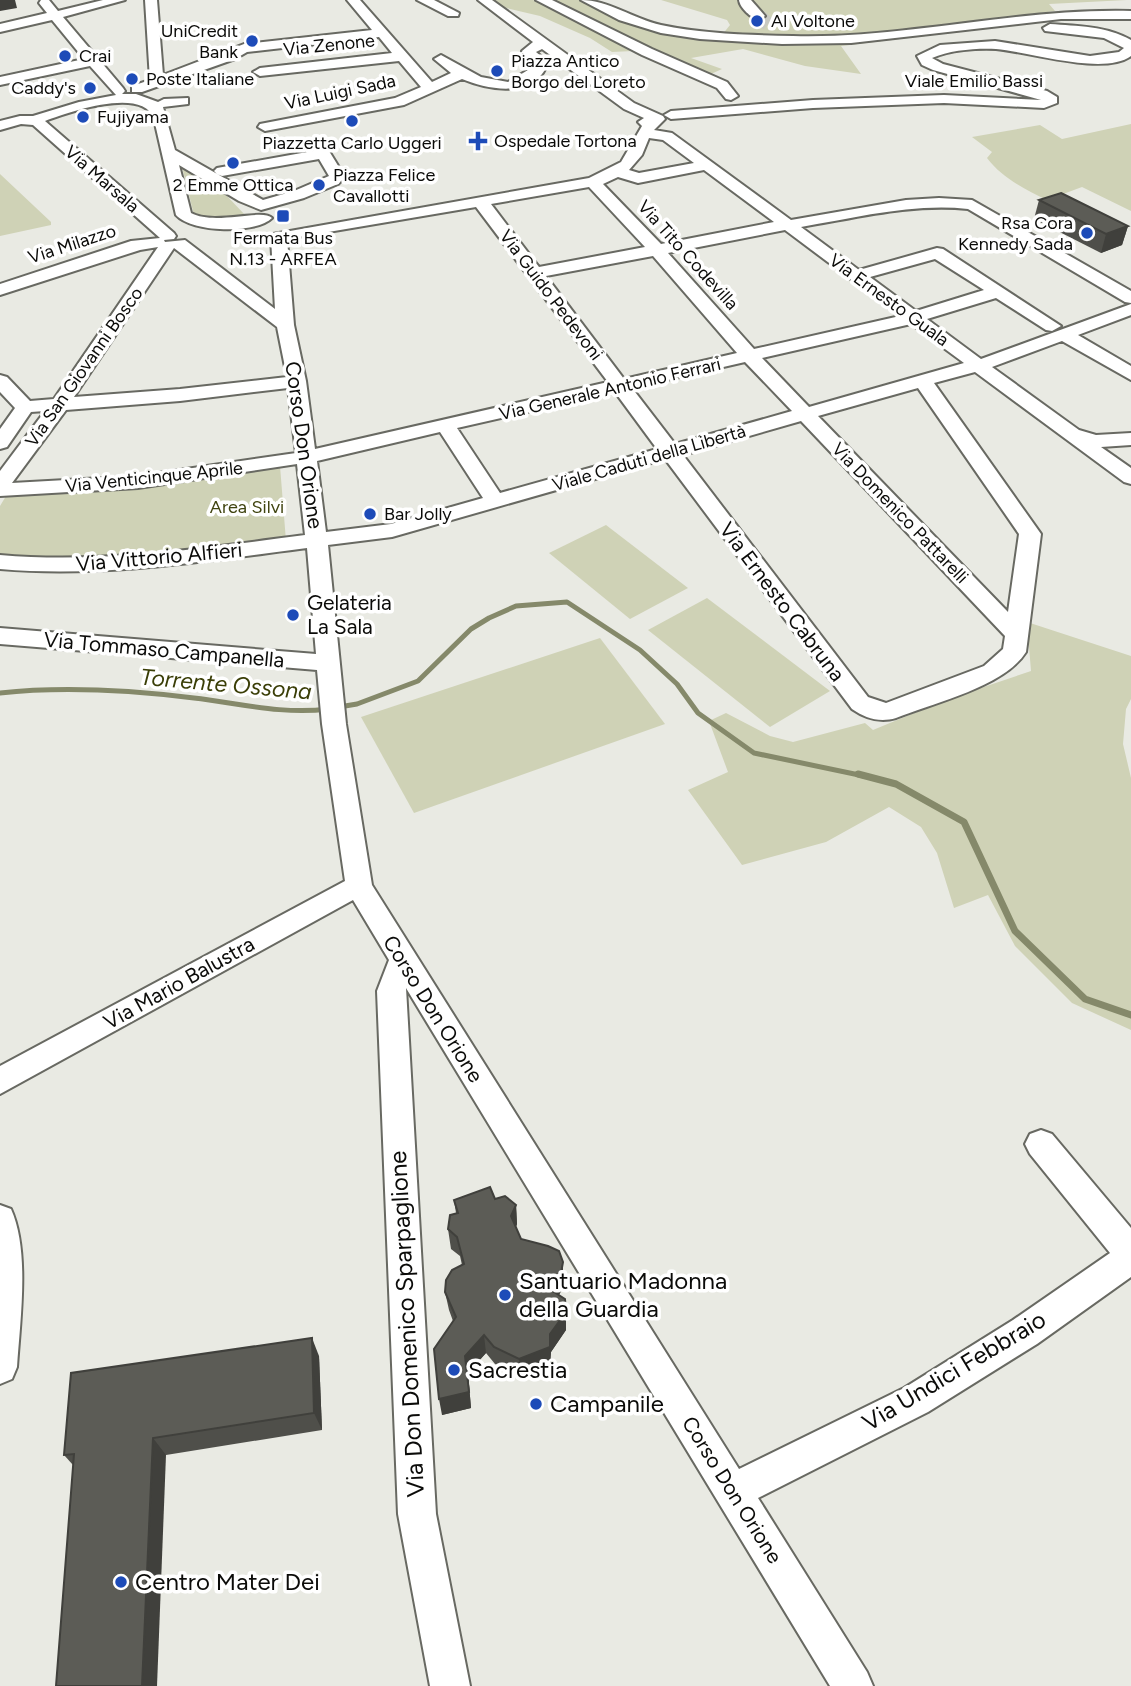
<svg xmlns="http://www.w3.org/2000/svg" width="1131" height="1686" font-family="Figtree,sans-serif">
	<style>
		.green { fill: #cfd2b6 }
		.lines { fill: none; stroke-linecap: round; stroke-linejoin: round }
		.stream-far1 { stroke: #85896a; stroke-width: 5 }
		.stream { stroke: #85896a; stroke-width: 7 }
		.minor-tunnel { stroke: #c8c9c2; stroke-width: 14; stroke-dasharray: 14 7; stroke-linecap: butt }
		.minor-casing { stroke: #686962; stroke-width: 4 }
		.minor { fill: #fff; fill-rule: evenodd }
		.wall { fill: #4f4f4a }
		.shaded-wall { fill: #40403c }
		.building { fill: #5c5c56; stroke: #40403c; stroke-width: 2 }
		.poi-dot { fill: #1d4bb8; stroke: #fff; stroke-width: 2.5 }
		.labels { text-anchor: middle; stroke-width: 7; stroke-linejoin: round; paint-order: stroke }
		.far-poi-label { font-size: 18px; fill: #0b0b09; stroke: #fff; text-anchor: start }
		.far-street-label { font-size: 18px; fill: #0b0b09; stroke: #fff }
		.far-park-label { font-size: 18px; fill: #404410; stroke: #fff }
		.street-label { font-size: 21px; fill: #0b0b09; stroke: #fff }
		.poi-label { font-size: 21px; fill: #0b0b09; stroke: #fff; text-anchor: start }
		.water-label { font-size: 23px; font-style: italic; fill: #3a3e07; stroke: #fff }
		.near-poi-label { font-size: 24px; fill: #0b0b09; stroke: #fff; text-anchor: start }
		.near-street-label { font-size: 24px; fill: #0b0b09; stroke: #fff }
	</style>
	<rect width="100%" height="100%" fill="#e9eae3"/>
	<g class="green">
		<path d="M490 0H533L633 51 612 52 590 38 540 16 498 6Z"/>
		<path d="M549 0H584L610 16 672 35 800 44 844 43 1022 22 1026 24 841 46 861 74 805 66 743 49 691 58 722 69 711 74 674 60Z"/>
		<path d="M661 0H1127L1049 4 1055 11 846 38 722 35 730 25 727 20Z"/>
		<path d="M1131 124V211L1082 187 1047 200C1025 189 1002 178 987 158L992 152 972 137 1040 125 1062 139Z"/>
		<path d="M182 167 226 195 246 216 212 220 194 215Z"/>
		<path d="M0 174 51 222V225L0 236Z"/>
		<path d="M280 466 286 541 51 560 0 555V506L6 496 138 486Z"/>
		<path d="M606 525 688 588 630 619 549 553Z"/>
		<path d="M707 598 830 691 770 727 648 630Z"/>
		<path d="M1027 622 1131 656V699L1126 709 1123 744 1131 778V1030L1072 1003 1015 946 988 895 954 908 937 853 921 827 889 807 826 842 742 865 688 790 728 772 709 721 726 713 770 736 793 742 865 723 873 730 948 699 1031 671Z"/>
		<path d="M600 638 665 724 414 813 361 717Z"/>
	</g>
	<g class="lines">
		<g class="stream-far1">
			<path d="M0 693C65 686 129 690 194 698 238 703 283 715 328 709"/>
			<path d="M339 707 357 704 418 681 471 629 489 618 516 606 567 602 640 650 677 684 698 713 754 753 864 776"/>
		</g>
		<path class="stream" d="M858 774 896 784 964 822 1015 931 1085 999 1131 1015"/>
		<path class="minor-tunnel" d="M759 16 768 24"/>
		<g class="minor-casing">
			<g id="minor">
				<path d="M41 0H49L58 11 103 0H125L63 17 123 88 125 91 122 94H136L158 102 164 99 188 98V104L163 107 175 150 263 200 294 191 329 176 319 159 222 176 217 174 214 171 217 168 324 149 329 151 345 177 338 184 304 198 261 210 239 201 179 165 191 213C215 226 262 208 272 218 256 234 192 233 176 215L154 119C143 86 69 112 45 121L174 233 176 236 174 239 164 240 165 242 185 240 275 309 271 237 273 234 589 178 621 162 642 126 638 122 644 118 624 109 542 49 536 52 548 62C537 99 488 90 462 79L404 105 265 131 258 127 260 124 395 98 421 87 399 61 260 76 253 72 260 68 392 53 379 37 247 52 235 59 142 92H132V86L150 80 145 0H157L163 75 244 44 372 30 347 0H360L432 82 451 73 434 59 441 55 481 77 508 82 533 67 534 63 525 58 522 51 533 42 478 0H492L634 103 663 116 665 119 654 130 672 133 791 220 906 200 939 198 972 200 1131 291V303L1125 302 968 209C912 203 856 218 801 227L859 270 937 248 943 249 1061 326 1052 331 1046 330 996 298 927 319 981 359 1131 304V315L1078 335 1131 366V380L1062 341 992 367 1079 430 1096 435 1131 433V445L1101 447 1131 468V484L1124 482 975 372 934 383 1041 534 1026 652C1004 687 933 703 896 718 879 723 865 718 852 709L665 459 392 537 328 545 346 724 372 885 739 1469 904 1388 1013 1320 1110 1253 1030 1154 1025 1144 1030 1134 1041 1130 1052 1134 1131 1228V1277L1037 1344 928 1412 758 1498 867 1672 873 1686H830L406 988 436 1514 470 1686H430L398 1514 377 991 389 960 353 900 0 1094V1066L345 881 322 724 317 670 0 644V628L316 654 307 548C205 561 102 578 0 569V555C102 564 204 548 305 535L297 464 138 488 0 496V471L45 411 31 412 7 447 0 449V429L15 408 0 392V375L7 377 30 401 54 399 158 247 140 250 0 295V284L131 241 160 238 33 125 21 124 0 130V121L20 116H33L79 102 116 95 90 66 0 85V77L84 59 52 20 0 32V24L47 13 39 3ZM649 138 663 140 694 163 639 173 629 170 642 155ZM704 170 774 222 661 244 603 184 618 177 638 183ZM589 187 645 247 539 267 491 204ZM476 207 608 382 315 449 306 381 294 325 287 239ZM785 230 900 316 754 349 668 253ZM174 248 277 327 287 377 180 389 74 397ZM653 256 737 353 624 379 546 276ZM935 259 984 290 916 311 870 277ZM911 324 964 363 809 407 762 358ZM745 362 792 411 675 444 632 388ZM288 388 296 453 138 476 12 483 66 410 180 401ZM918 388 1019 534 1008 612 818 416ZM615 392 657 449 500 493 457 428ZM801 421 1005 636 1003 649 984 666 886 703 868 697 683 455ZM440 432 483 498 391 524 326 532 317 461Z"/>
				<path d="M417 0H434L459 13 458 16H448Z"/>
				<path d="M536 0H552L652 49 727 82 738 96 731 100 726 99 717 88 642 55Z"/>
				<path d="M581 0C608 0 634 19 661 25 704 34 749 35 793 36 906 39 1017 8 1131 11V19H1061L851 43 782 44 700 39 661 33 619 20Z"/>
				<path d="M739 0H751L765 16 759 20C751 18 740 8 739 0Z"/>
				<path d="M1050 24C1077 26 1107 26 1131 40V56C1104 76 1030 52 996 49 977 48 950 50 932 58L943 64 1047 91 1057 97V103L1044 108 944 103 813 108 671 119 664 115 671 111 813 100 944 95 1041 100 933 70 922 65 917 56 940 45 995 41 1090 56 1119 52 1124 48 1104 38 1045 31 1043 28Z"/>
				<path d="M0 1205 11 1209C30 1251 20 1321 17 1367L12 1379 0 1384Z"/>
			</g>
		</g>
		<use href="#minor" class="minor"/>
	</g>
	<g class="wall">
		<path d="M1039 200 1128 226 1122 245 1101 253 1034 219Z"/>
		<path d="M495 1199 516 1205 517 1224 516 1227 521 1239 563 1262V1281L561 1291 559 1295 566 1312V1330L551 1352 550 1364 520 1376 495 1364 486 1353 468 1373 471 1408 442 1415 453 1321 449 1310 445 1292 462 1265 460 1256 451 1249 448 1229 456 1213 454 1200Z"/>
		<path d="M319 1356 322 1430 166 1455 73 1465 64 1455Z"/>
	</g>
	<g class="shaded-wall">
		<path d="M0 0H15L17 8 0 11Z"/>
		<path d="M1128 226 1122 245 1101 253 1106 234Z"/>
		<path d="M516 1205 517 1224 512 1235 511 1216Z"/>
		<path d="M563 1262V1281L561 1291 552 1308 551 1290Z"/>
		<path d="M566 1312V1330L551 1352 550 1364 520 1376 519 1359Z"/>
		<path d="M484 1335 486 1353 468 1373 471 1408 442 1415 439 1399 465 1356Z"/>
		<path d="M312 1338 319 1356 322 1430 314 1413Z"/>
		<path d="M153 1438 166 1455 157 1686H142Z"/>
	</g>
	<g class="building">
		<path d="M1061 193 1128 226 1106 234 1039 200Z"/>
		<path d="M490 1187 495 1199 505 1196 516 1205 511 1216 521 1239 548 1246 559 1251 563 1262 561 1273 551 1290 565 1299 566 1312 550 1334V1347L519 1359 494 1347 484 1335 465 1356 469 1392 439 1399 434 1349 456 1317 445 1292 446 1280 452 1270 464 1264 457 1237 448 1229 450 1215 458 1213 454 1200Z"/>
		<path d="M312 1338 314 1413 153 1438 142 1686H56L74 1454 64 1455 71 1373Z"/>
	</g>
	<g class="poi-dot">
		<circle cx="757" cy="21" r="7"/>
		<circle cx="252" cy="41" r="7"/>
		<circle cx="65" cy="56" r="7"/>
		<circle cx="497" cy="71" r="7"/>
		<circle cx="132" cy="79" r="7"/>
		<circle cx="90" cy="88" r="7"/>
		<circle cx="83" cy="117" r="7"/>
		<circle cx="352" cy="121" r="7"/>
		<path d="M474.5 130.5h7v7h7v7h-7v7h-7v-7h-7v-7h7z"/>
		<circle cx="233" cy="163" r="7"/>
		<circle cx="319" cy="185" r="7"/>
		<rect x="276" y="209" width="14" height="14" rx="3.5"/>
		<circle cx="1087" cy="233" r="7"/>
		<circle cx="370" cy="514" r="7"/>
		<circle cx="293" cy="615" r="7"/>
		<circle cx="505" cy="1295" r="7"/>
		<circle cx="454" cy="1370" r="7"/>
		<circle cx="536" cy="1404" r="7"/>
		<circle cx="121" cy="1582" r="7"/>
	</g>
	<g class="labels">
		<g class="far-poi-label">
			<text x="771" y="27">Al Voltone</text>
			<text x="238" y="37" text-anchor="end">UniCredit<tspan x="238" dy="21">Bank</tspan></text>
			<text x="79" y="62">Crai</text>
			<text x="511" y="67">Piazza Antico<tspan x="511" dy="21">Borgo del Loreto</tspan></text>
			<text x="146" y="85">Poste Italiane</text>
			<text x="76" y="94" text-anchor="end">Caddy's</text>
			<text x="97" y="123">Fujiyama</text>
			<text x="494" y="147">Ospedale Tortona</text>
			<text x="352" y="149" text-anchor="middle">Piazzetta Carlo Uggeri</text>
			<text x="333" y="181">Piazza Felice<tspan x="333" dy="21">Cavallotti</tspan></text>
			<text x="233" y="191" text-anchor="middle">2 Emme Ottica</text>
			<text x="1073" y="229" text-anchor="end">Rsa Cora<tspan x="1073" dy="21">Kennedy Sada</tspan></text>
			<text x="283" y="244" text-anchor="middle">Fermata Bus<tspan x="283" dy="21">N.13 - ARFEA</tspan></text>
			<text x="384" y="520">Bar Jolly</text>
		</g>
		<g class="far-street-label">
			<text transform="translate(329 45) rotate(-6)" y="6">Via Zenone</text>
			<text x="974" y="87">Viale Emilio Bassi</text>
			<text transform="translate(340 92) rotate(-12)" y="6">Via Luigi Sada</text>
			<text transform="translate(102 179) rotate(41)" y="6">Via Marsala</text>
			<text transform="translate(72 244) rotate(-18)" y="6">Via Milazzo</text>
			<text transform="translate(688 255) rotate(48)" y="6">Via Tito Codevilla</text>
			<text transform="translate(551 295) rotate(53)" y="6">Via Guido Pedevoni</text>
			<text transform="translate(889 300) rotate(36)" y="6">Via Ernesto Guala</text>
			<text transform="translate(84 367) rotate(-55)" y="6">Via San Giovanni Bosco</text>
			<text transform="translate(610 389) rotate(-13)" y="6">Via Generale Antonio Ferrari</text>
			<text transform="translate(649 458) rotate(-16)" y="6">Viale Caduti della Libertà</text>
			<text transform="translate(154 477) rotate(-6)" y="6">Via Venticinque Aprile</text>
			<text transform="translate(900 513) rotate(46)" y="6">Via Domenico Pattarelli</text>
		</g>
		<g class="far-park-label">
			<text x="247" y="513">Area Silvi</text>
		</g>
		<g class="street-label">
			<text transform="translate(304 445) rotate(82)" y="7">Corso Don Orione</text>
			<text transform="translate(159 557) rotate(-5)" y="7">Via Vittorio Alfieri</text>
			<text transform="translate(782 602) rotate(53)" y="7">Via Ernesto Cabruna</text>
			<text transform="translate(164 650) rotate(5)" y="7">Via Tommaso Campanella</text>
			<text transform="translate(179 983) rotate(-29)" y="7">Via Mario Balustra</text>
			<text transform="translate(433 1009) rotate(58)" y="7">Corso Don Orione</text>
			<text transform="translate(732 1490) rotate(58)" y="7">Corso Don Orione</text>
		</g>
		<g class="poi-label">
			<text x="307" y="610">Gelateria<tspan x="307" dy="24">La Sala</tspan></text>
		</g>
		<g class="water-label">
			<text transform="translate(226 684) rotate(5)" y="8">Torrente Ossona</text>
		</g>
		<g class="near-poi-label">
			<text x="519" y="1289">Santuario Madonna<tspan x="519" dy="28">della Guardia</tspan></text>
			<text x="468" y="1378">Sacrestia</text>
			<text x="550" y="1412">Campanile</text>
			<text x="135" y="1590">Centro Mater Dei</text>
		</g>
		<g class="near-street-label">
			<text transform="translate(407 1324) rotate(-93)" y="8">Via Don Domenico Sparpaglione</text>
			<text transform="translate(954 1371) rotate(-31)" y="8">Via Undici Febbraio</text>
		</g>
	</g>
</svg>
